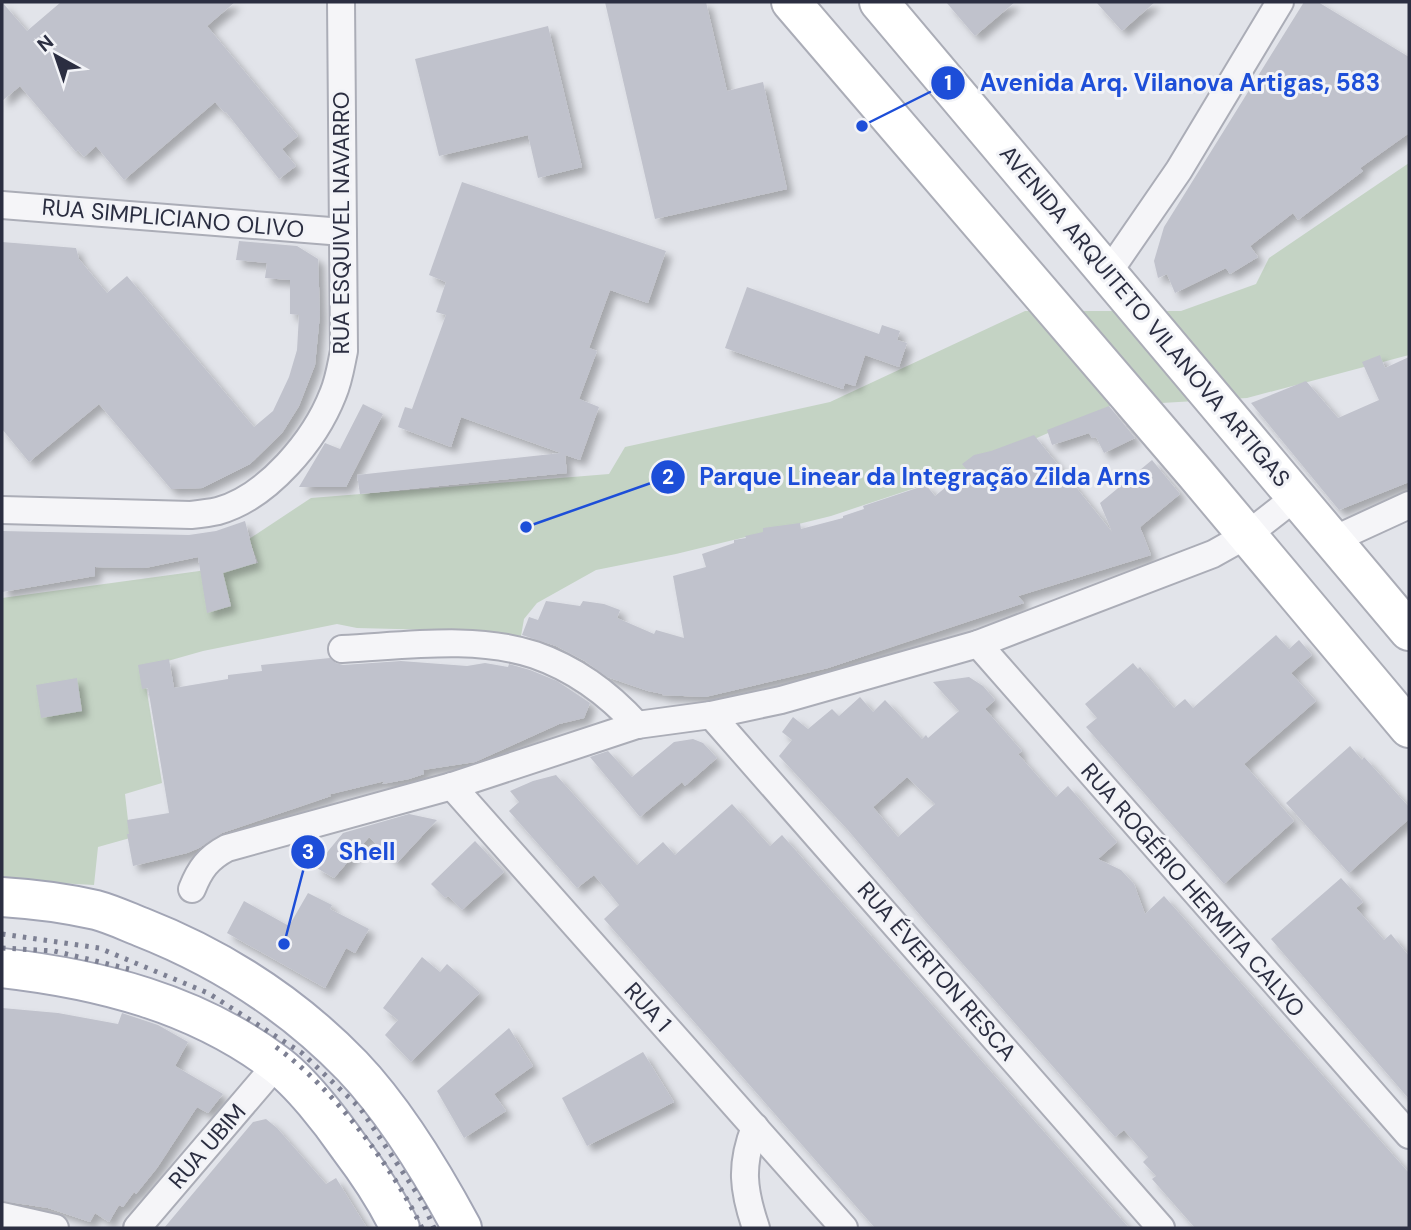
<svg xmlns="http://www.w3.org/2000/svg" width="1411" height="1230" font-family="'DM Sans',sans-serif">
	<style>
		.green { fill: #c4d3c4 }
		.building { fill: #c0c2cc; fill-rule: evenodd; filter: url(#shadow) }
		.lines { fill: none; stroke-linecap: round; stroke-linejoin: round }
		.street-casing { stroke: #abadb7; stroke-width: 30 }
		.secondary-casing { stroke: #abadb7; stroke-width: 42 }
		.primary-casing { stroke: #a2a5b5; stroke-width: 42 }
		.street { stroke: #f5f5f8; stroke-width: 26 }
		.secondary { stroke: #fff; stroke-width: 38 }
		.primary { stroke: #fff; stroke-width: 38 }
		.rail { stroke: #7d8093; stroke-width: 5; stroke-dasharray: 3.5 7; stroke-linecap: butt }
		.labels { text-anchor: middle; stroke-width: 6; stroke-linejoin: round; paint-order: stroke }
		.street-label { font-size: 23px; fill: #2b2e41; stroke: #f2f3f7 }
		.leader { fill: none; stroke: #1d4ed8; stroke-width: 2.5 }
		.callout-dot { fill: #1d4ed8; stroke: #f2f3f7; stroke-width: 2.5 }
		.mark-label { font-size: 21px; text-anchor: middle; font-weight: bold; fill: #fff }
		.callout-label { font-size: 24px; text-anchor: middle; font-weight: bold; fill: #1d4ed8; stroke: #f2f3f7; stroke-width: 6; stroke-linejoin: round; paint-order: stroke }
	</style>
	<defs>
		<filter id="shadow"><feDropShadow dx="6" dy="6" stdDeviation="3.5" flood-color="#0004"/></filter>
	</defs>
	<rect width="100%" height="100%" fill="#e2e4ea"/>
	<path class="green" d="M1409 163V355L1247 398 1110 406 945 478 831 516 676 554 596 570 537 603 524 619 521 636 436 630 357 628 337 624 203 651 143 668 162 783 125 794 130 838 98 847 94 885 2 880V598L258 563 249 539 311 498 609 474 625 447 830 402 1025 311H1181L1256 284 1269 258Z"/>
	<g class="building">
		<path d="M2 2 27 31 61 2H235L207 26 298 136 282 149 296 166 279 179 226 112 225 113 215 102 124 180 96 146 84 157 78 150 76 152 20 86 2 101Z"/>
		<path d="M605 2H706L727 91 763 82 787 189 655 219Z"/>
		<path d="M946 2H1015L975 36Z"/>
		<path d="M1096 2H1155L1122 31Z"/>
		<path d="M1304 2H1318L1409 57V133L1360 168 1363 171 1298 220 1293 213 1250 246 1258 257 1230 274 1226 268 1175 293 1167 274 1158 278 1154 261 1164 227Z"/>
		<path d="M548 26 582 167 538 178 528 135 439 156 415 59Z"/>
		<path d="M462 182 666 251 648 303 610 290 589 348 597 351 579 399 599 407 580 460 565 455 567 473 360 494 357 475 561 453 461 417 451 447 398 427 405 407 412 409 446 315 436 312 446 282 429 275Z"/>
		<path d="M239 241 297 246 318 259 320 314 315 365 299 406 282 433 250 464 202 488 171 489 99 404 29 462 2 429V242L76 248 79 259 107 293 127 276 254 427 273 411 289 377 297 350 299 315 290 314V280L265 278 267 263 236 260Z"/>
		<path d="M747 287 879 334 882 325 900 331 897 340 907 343 899 367 865 355 855 386 845 383 843 389 725 348Z"/>
		<path d="M1380 355 1385 368 1409 357V482L1339 510 1251 403 1306 381 1338 418 1379 400 1362 362Z"/>
		<path d="M363 404 383 414 346 487H299L325 443 340 449Z"/>
		<path d="M1109 406 1135 438 1104 453 1096 437 1092 438 1089 433 1052 445 1047 430Z"/>
		<path d="M1034 435 1112 532 1100 503 1152 460 1180 494 1140 527 1151 555 1018 596 1024 603 828 668 705 697 662 695 663 694 648 691 607 677 585 661 556 646 522 635 529 617 538 620 546 601 580 606 583 601 604 604 620 610 617 618 654 634 656 630 684 638 673 576 706 567 702 554 734 543V540L746 538 745 536 763 532V528L800 523 801 529 843 518V516L864 509 863 506 926 485 935 496 967 470 962 464 974 455 991 451Z"/>
		<path d="M245 521 256 563 223 573 231 606 207 613 198 557 145 568 95 567V576L2 592V531L189 535 216 531Z"/>
		<path d="M1276 635 1289 649 1299 640 1312 655 1291 673 1316 701 1244 764 1294 821 1224 884 1086 727 1097 718 1085 704 1133 663 1138 669 1140 667 1174 708 1185 699 1193 708Z"/>
		<path d="M330 658 336 663 343 665 401 661 467 666 485 663 508 667 509 664 530 670 557 681 590 703 584 718 559 724 475 762 423 770 424 774 409 779 382 784 385 781 327 795 331 796 222 833 199 848 187 853 133 866 127 834H129L127 820 169 813 148 688 142 689 138 665 169 659 174 688 228 679V675L262 671 261 665Z"/>
		<path d="M969 677 983 686 995 700 985 709 1022 751 1018 754 1056 797 1068 786 1117 842 1098 859 1121 870 1134 884 1145 914 1164 896 1409 1173V1228H1195L1152 1179 1156 1176 1143 1162 1148 1157 1124 1130 1115 1137 926 922 847 829 779 756 792 740 782 732 793 717 808 729 832 709 839 716 860 697 873 712 885 700 922 739 926 735 928 738 959 711 933 682ZM907 777 935 804 898 837 873 807Z"/>
		<path d="M77 678 82 711 41 718 36 685Z"/>
		<path d="M693 739 703 743 717 758 685 786 682 782 640 817 590 757 608 751 632 777 674 742Z"/>
		<path d="M1350 746 1362 760 1364 757 1409 807V819L1349 873 1286 803Z"/>
		<path d="M556 775 637 865 663 842 675 855 732 804 770 846 782 835 1129 1228H875L604 919 619 905 607 890 594 875 577 888 509 811 519 802 510 791 533 781Z"/>
		<path d="M409 814 437 820 397 863 369 837 334 878 315 867 343 833Z"/>
		<path d="M475 841 504 872 462 910 448 896 445 898 431 884Z"/>
		<path d="M1341 878 1363 902 1356 908 1384 940 1391 934 1409 956V1099L1271 939Z"/>
		<path d="M308 893 332 905 330 909 369 929 355 953 346 948 325 988 227 933 244 901 289 926Z"/>
		<path d="M422 957 440 972 447 964 480 993 411 1062 385 1035 398 1020 383 1008Z"/>
		<path d="M2 1008 58 1013 118 1024 122 1013 158 1025 188 1042 175 1066 223 1094 208 1113 197 1107 157 1168 136 1194 134 1192 123 1207 119 1205 109 1222 95 1213 90 1222 48 1208 2 1201Z"/>
		<path d="M509 1028 533 1066 494 1094 506 1111 464 1138 437 1091Z"/>
		<path d="M643 1052 674 1102 587 1146 562 1098Z"/>
		<path d="M266 1119 277 1128 326 1184 336 1178 367 1228H164L253 1122Z"/>
	</g>
	<g class="lines">
		<g class="street-casing">
			<g id="street">
				<path d="M2 205 343 232"/>
				<path d="M1108 273 1179 170 1280 2"/>
				<path d="M2 510 191 515C200 514 209 513 218 511 268 497 315 440 333 394 339 380 341 365 344 351L341 2"/>
				<path d="M1333 540 1409 505"/>
				<path d="M978 644 1409 1135"/>
				<path d="M342 649C404 646 475 635 535 655 575 669 609 694 637 725"/>
				<path d="M711 715 1161 1228"/>
				<path d="M452 786 844 1228"/>
				<path d="M192 889C200 869 208 858 227 848L452 786 637 725 711 715 781 700 978 644 1213 554 1247 535 1297 496"/>
				<path d="M755 1127C740 1165 743 1190 756 1228"/>
				<path d="M2 1216 55 1228"/>
				<path d="M137 1228 277 1064"/>
			</g>
		</g>
		<g class="secondary-casing">
			<g id="secondary">
				<path d="M791 2 1195 473 1409 728"/>
				<path d="M879 2 1409 631"/>
			</g>
		</g>
		<g class="primary-casing">
			<g id="primary">
				<path d="M2 897C34 899 65 903 96 910 111 914 126 921 141 927 220 958 293 1005 352 1066 395 1111 433 1174 462 1228"/>
				<path d="M2 968C99 979 195 1003 275 1063 300 1081 331 1121 349 1147 368 1172 386 1199 400 1228"/>
			</g>
		</g>
		<use href="#street" class="street"/>
		<use href="#secondary" class="secondary"/>
		<use href="#primary" class="primary"/>
		<g class="rail">
			<path d="M2 934 99 948 208 993 302 1053 360 1108 422 1201 434 1228"/>
			<path d="M2 948 54 951 129 969"/>
			<path d="M276 1047C332 1087 393 1167 422 1228"/>
		</g>
	</g>
	<g class="labels">
		<g class="street-label">
			<text transform="translate(173 218) rotate(5)" y="8">RUA SIMPLICIANO OLIVO</text>
			<text transform="translate(341 223) rotate(-90)" y="8">RUA ESQUIVEL NAVARRO</text>
			<text transform="translate(1145 316) rotate(50)" y="8">AVENIDA ARQUITETO VILANOVA ARTIGAS</text>
			<text transform="translate(1193 890) rotate(49)" y="8">RUA ROGÉRIO HERMITA CALVO</text>
			<text transform="translate(937 971) rotate(49)" y="8">RUA ÉVERTON RESCA</text>
			<text transform="translate(648 1007) rotate(48)" y="8">RUA 1</text>
			<text transform="translate(207 1146) rotate(-49)" y="8">RUA UBIM</text>
		</g>
	</g>
	<path class="leader" d="M862 126L948 83M526 527L668 477M284 944L308 852"/>
	<g class="callout-dot">
		<circle cx="862" cy="126" r="7"/>
		<circle cx="526" cy="527" r="7"/>
		<circle cx="284" cy="944" r="7"/>
		<circle cx="948" cy="83" r="18"/>
		<circle cx="668" cy="477" r="18"/>
		<circle cx="308" cy="852" r="18"/>
	</g>
	<g class="mark-label">
		<text x="948" y="90">1</text>
		<text x="668" y="484">2</text>
		<text x="308" y="859">3</text>
	</g>
	<g class="callout-label">
		<text x="1180" y="91">Avenida Arq. Vilanova Artigas, 583</text>
		<text x="925" y="485">Parque Linear da Integração Zilda Arns</text>
		<text x="367" y="860">Shell</text>
	</g>
	<rect width="1411" height="1230" fill="none" stroke="#2b2e41" stroke-width="7"/>
	<g transform="translate(56 56) rotate(320)" stroke="#f2f3f7" stroke-width="5" paint-order="stroke">
	<path d="M0-5L12 26L0 18L-12 26Z" fill="#2b2e41"/>
	<text y="-10" font-size="19" font-weight="bold" text-anchor="middle" fill="#2b2e41">N</text>
	</g>
</svg>
